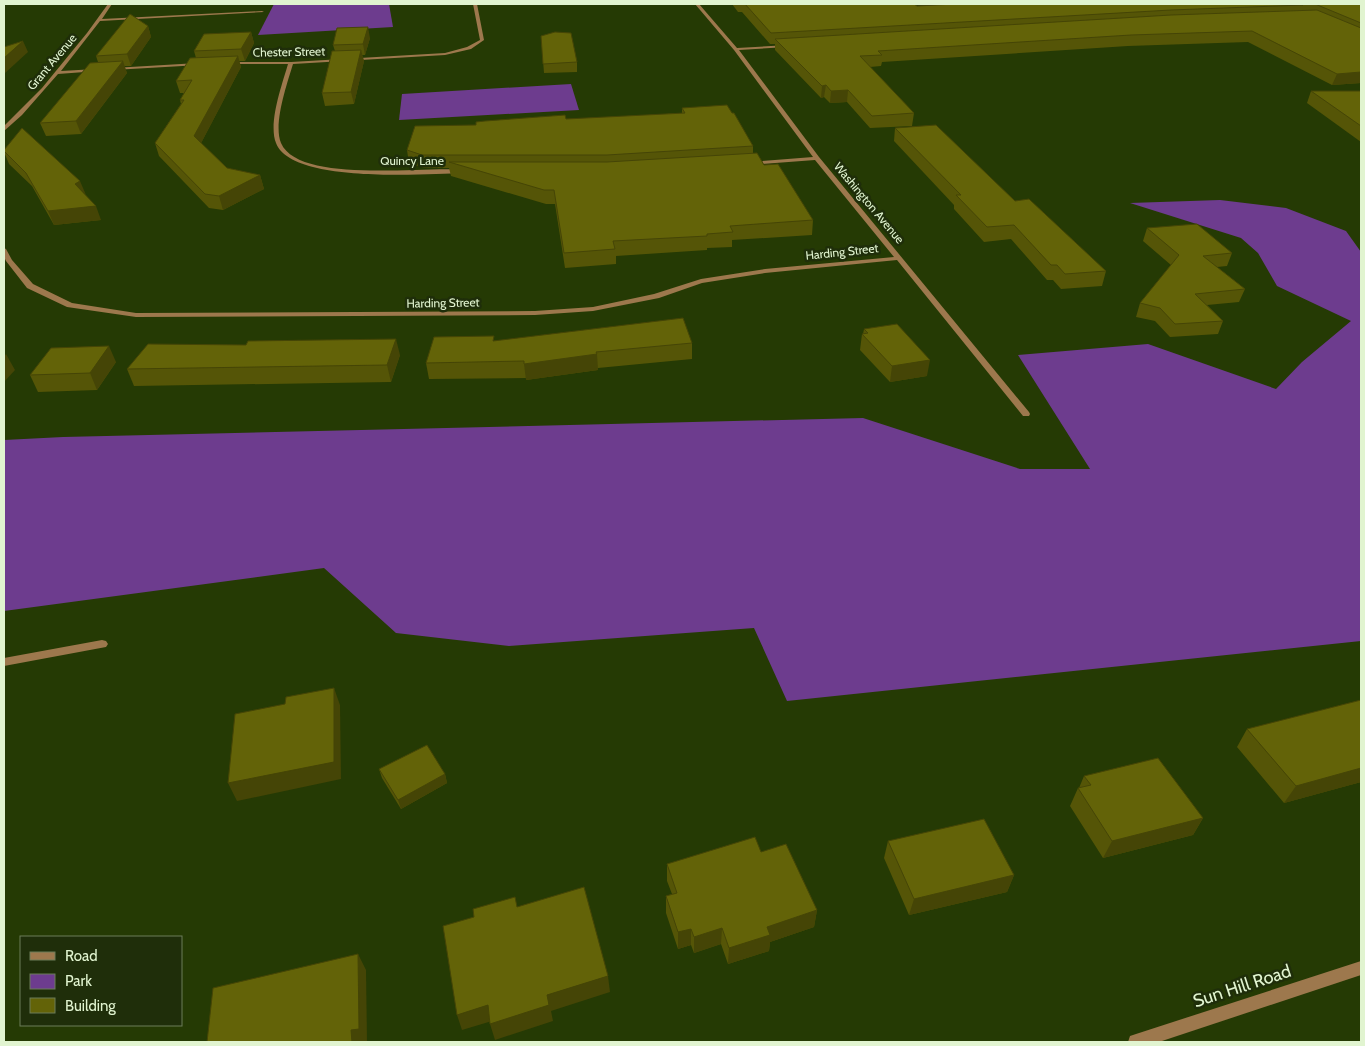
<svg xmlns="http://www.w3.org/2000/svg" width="1365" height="1046" font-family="Cabin,sans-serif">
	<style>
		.green { fill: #6d3c8e }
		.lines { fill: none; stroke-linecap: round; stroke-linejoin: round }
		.street { fill: #9d784d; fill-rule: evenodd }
		.wall { fill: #555507 }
		.shaded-wall { fill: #454506 }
		.building { fill: #636308; stroke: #454506 }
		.labels { text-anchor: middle; stroke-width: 5; stroke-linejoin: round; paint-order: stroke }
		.far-street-label { font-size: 12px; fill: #e1f4d0; stroke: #1f2e0a }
		.near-street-label { font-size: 18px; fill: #e1f4d0; stroke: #1f2e0a }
	</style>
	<rect width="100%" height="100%" fill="#253a04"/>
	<g class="green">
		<path d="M274 4H389L393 27 258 35Z"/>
		<path d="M571 84 579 110 399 120 402 94Z"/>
		<path d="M1220 200 1286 208 1346 231 1361 252V641L787 701 754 628 509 646 396 633 324 568 4 611V440L63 437 863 418 1020 469H1090L1018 355 1148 344 1276 389 1302 362 1351 321 1277 286 1258 253 1241 238 1130 203Z"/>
	</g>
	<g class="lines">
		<g class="street">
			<path d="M108 4H112L102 19 262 11 264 12 100 21 61 71 96 69 98 71 58 74 22 115 4 131V126L42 88 87 33Z"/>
			<path d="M473 4H477L484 40 471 49 445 55 293 64C287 84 273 124 281 143 299 185 428 165 465 170V172L463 173C426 174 291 184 276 143 268 123 282 85 288 64H228L226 63 228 62H291L445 53 467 47 480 40Z"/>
			<path d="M695 4H699L737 48 789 45 787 47 739 50 819 157 1029 412 1030 414 1029 416H1023L897 260 765 273 702 283 659 298 593 311 535 315 136 317 67 307 27 288 6 261 4 257V248L6 249 12 260 33 284 72 303 136 313 535 311 593 307 654 294 701 279 765 269 894 257 815 160 748 165 747 164 750 162 813 157 734 50Z"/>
			<path d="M198 63 200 65 113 70 111 69 113 68Z"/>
			<path d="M102 640 106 641 108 644 106 647 4 666V658Z"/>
			<path d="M1361 961V975L1159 1042H1128L1130 1036 1136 1034Z"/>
		</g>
	</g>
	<g class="wall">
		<path d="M732 4H914L917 6 955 4H1361V83L1332 85 1248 42 1128 46 882 62 881 66 870 67 914 113 912 126 870 128 847 102 830 103 824 97 821 98 775 50V44H770L742 12H738Z"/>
		<path d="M148 26 151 37 131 66H124L127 73 81 134 46 136 40 123 98 62 96 56Z"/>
		<path d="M251 32 254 43 245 61H239L241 67 201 143 227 168 260 175 264 189 223 210 209 208 159 156 155 143 181 104 180 100 184 93H180L176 81 196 58 194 51Z"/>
		<path d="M541 36 577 62V72L544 73Z"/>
		<path d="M370 38 365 55H362L364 61 354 104 325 106 322 93 335 51 333 45Z"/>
		<path d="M1311 91H1361V142L1307 103Z"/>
		<path d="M682 108 753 146V153L764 165 813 220 812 235 732 240V247L707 248V250L616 256V264L565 268 555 204H546L451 176 449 168H425L409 164 407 150 476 125 682 113Z"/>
		<path d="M895 128 1015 201 1106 271 1102 286 1061 289 1053 280H1047L1011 239 984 242 954 209V205L894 141Z"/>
		<path d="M4 150 101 220 54 225 32 186 9 164 4 152Z"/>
		<path d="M1147 228 1232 253 1227 266 1217 267 1245 289 1239 302 1207 305 1223 321 1218 334 1170 337 1155 321 1136 317 1140 303 1171 265 1143 241Z"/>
		<path d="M864 329 927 376 890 382 860 350 862 334H863Z"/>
		<path d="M495 341 692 343V359L598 368V370L526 380V378L429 379 426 363Z"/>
		<path d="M400 355 391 382 134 386 127 369Z"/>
		<path d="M116 362 97 390 38 392 30 375Z"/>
		<path d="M1361 700V782L1284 803 1237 747 1247 729Z"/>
		<path d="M379 769 445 774 447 783 401 809 382 778Z"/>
		<path d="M1084 776 1203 818 1193 835 1103 858 1070 806 1078 788H1079Z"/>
		<path d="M888 841 1014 875 1007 892 909 915 884 858Z"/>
		<path d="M761 852 817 910 814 927 770 942 769 951 728 964 721 944 694 953 691 945 678 949 666 913V896L672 894 667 881V864Z"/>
	</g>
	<g class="shaded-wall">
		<path d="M148 26 151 37 131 66 127 54Z"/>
		<path d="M368 27 370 38 365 55 363 44Z"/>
		<path d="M251 32 254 43 245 61 241 49Z"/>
		<path d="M23 41 28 52 4 74V58Z"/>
		<path d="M361 50 364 61 354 104 351 92Z"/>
		<path d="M238 56 241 67 198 149 194 136Z"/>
		<path d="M123 61 127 73 81 134 76 121Z"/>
		<path d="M1361 72V83L1332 85 1337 74Z"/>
		<path d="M826 85 824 97 821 98 822 86Z"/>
		<path d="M848 90 847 102 830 103 831 91Z"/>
		<path d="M260 175 264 189 223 210 219 196Z"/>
		<path d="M80 181 86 195 75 184Z"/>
		<path d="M96 206 101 220 54 225 48 211Z"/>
		<path d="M396 339 400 355 391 382 387 365Z"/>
		<path d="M109 346 116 362 97 390 90 373Z"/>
		<path d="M6 354 15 370 4 382V357Z"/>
		<path d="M597 354 598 370 526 380 524 364Z"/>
		<path d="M930 360 927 376 890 382 892 366Z"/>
		<path d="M334 688 340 705 341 779 237 801 228 783Z"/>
		<path d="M1361 768V782L1284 803 1296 786Z"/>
		<path d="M445 774 447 783 401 809 398 800Z"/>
		<path d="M1203 818 1193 835 1103 858 1112 841Z"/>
		<path d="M1014 875 1007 892 909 915 914 899Z"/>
		<path d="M817 910 814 927 770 942 769 951 728 964 729 948 767 927Z"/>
		<path d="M722 928 721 944 694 953V937Z"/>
		<path d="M691 929V945L678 949V932Z"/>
		<path d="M358 954 366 970 367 1042H352L351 1030Z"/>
		<path d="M608 976 610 992 551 1011 553 1021 495 1040 490 1024 547 995Z"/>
		<path d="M488 1005 492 1021 462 1030 457 1015Z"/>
	</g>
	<g class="building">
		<path d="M745 4H914L917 6 955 4H1300L1303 5 1171 10 771 33Z"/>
		<path d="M1315 4H1361V23Z"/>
		<path d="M1317 10 1361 28V72L1337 74 1252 31 1131 35 878 51 882 55 860 56 914 113 872 116 848 90 831 91 826 85 822 86 775 39 1171 15Z"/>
		<path d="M130 14 148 26 127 54 96 56Z"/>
		<path d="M368 27 363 44 333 45 337 28Z"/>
		<path d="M251 32 241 49 194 51 204 34Z"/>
		<path d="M555 32 571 33 577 62 543 64 541 36Z"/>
		<path d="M23 41 4 58V47Z"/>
		<path d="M361 50 351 92 322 93 332 51Z"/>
		<path d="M238 56 194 136 227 168 260 175 219 196 205 194 155 143 184 100H180L192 80 176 81 190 58Z"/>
		<path d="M123 61 76 121 40 123 90 63Z"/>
		<path d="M1311 91H1361V126Z"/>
		<path d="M727 105 732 113H734L753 146 607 155H422L407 150 415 126 476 125V122L485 121 565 115 566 119 685 113 682 108Z"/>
		<path d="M936 125 1015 201 1029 199 1106 271 1065 274 1057 265H1051L1014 225 987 227 956 195H961L895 128Z"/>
		<path d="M22 128 80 181 75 184 96 206 48 211 26 173 4 151V150Z"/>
		<path d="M757 153 764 165 778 164 813 220 730 226 733 232 707 234V236L613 241 615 249 564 253 554 190H544L449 162H607Z"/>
		<path d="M1197 224 1232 253 1203 256 1245 289 1195 294 1223 321 1175 324 1160 308 1140 303 1179 255 1147 228Z"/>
		<path d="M683 318 692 343 596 352 597 354 524 364V361L426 363 434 337 494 336 493 341Z"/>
		<path d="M897 324 930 360 892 366 862 334 868 333 864 329Z"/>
		<path d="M396 339 387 365 127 369 148 344 246 345 248 341Z"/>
		<path d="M109 346 90 373 30 375 51 348Z"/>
		<path d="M334 688V762L228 783 235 714 285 704 286 697Z"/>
		<path d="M1361 700V768L1296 786 1247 729Z"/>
		<path d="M427 745 445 774 398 800 379 769Z"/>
		<path d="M1158 758 1203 818 1112 841 1078 788 1091 785 1084 776Z"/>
		<path d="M984 819 1014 875 914 899 888 841Z"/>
		<path d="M755 837 761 852 786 844 817 910 767 927 770 935 729 948 722 928 694 937 691 929 678 932 666 896 677 893 667 864Z"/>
		<path d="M584 887 608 976 547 995 549 1005 490 1024 488 1005 457 1015 443 926 474 917 473 909 515 897 517 907Z"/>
		<path d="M358 954 359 1029 351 1030 352 1042H207L213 988Z"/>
	</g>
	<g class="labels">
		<g class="far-street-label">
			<text transform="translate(289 52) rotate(-1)" y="4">Chester Street</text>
			<text transform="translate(52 62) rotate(-50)" y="4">Grant Avenue</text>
			<text x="412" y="165">Quincy Lane</text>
			<text transform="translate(869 203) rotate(50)" y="4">Washington Avenue</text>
			<text transform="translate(842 252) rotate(-6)" y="4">Harding Street</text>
			<text transform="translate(443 303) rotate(-1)" y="4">Harding Street</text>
		</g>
		<g class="near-street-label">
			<text transform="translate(1242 986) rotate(-18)" y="6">Sun Hill Road</text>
		</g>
	</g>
	<rect width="1365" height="1046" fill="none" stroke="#e1f4d0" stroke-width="10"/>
	<rect x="20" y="936" width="162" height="90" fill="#1f2e0a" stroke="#6d7d59"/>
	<rect x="30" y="952" width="25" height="8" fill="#9d784d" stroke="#6d7d59"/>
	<text x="65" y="961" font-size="15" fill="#e1f4d0">Road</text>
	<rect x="30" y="974" width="25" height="15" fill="#6d3c8e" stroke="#6d7d59"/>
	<text x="65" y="986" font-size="15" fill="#e1f4d0">Park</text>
	<rect x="30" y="998" width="25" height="15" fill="#636308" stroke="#6d7d59"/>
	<text x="65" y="1011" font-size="15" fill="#e1f4d0">Building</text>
</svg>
